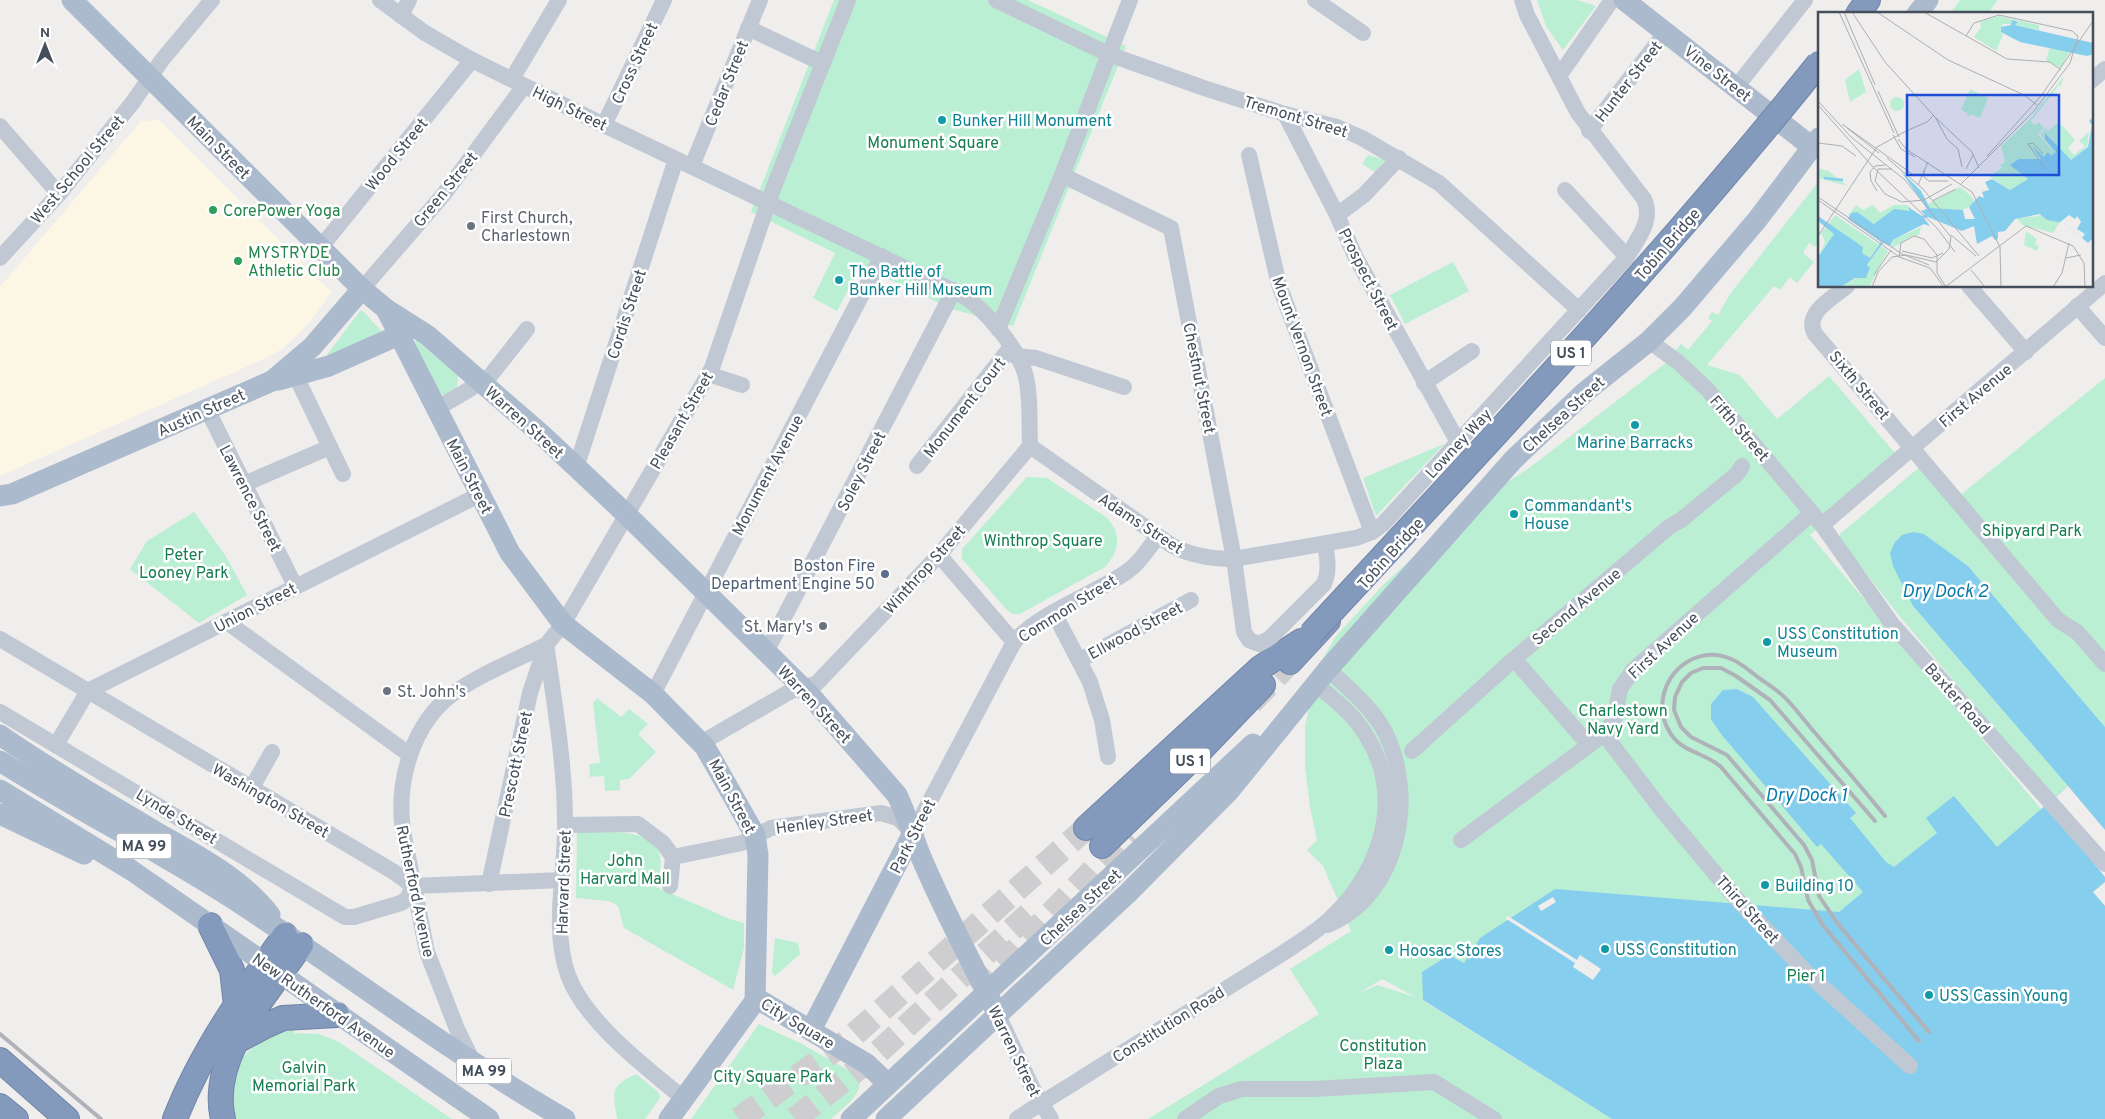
<svg xmlns="http://www.w3.org/2000/svg" width="2105" height="1119" font-family="Overpass,sans-serif">
	<style>
		.commercial { fill: #fcf7e5 }
		.green { fill: #baefd3; fill-rule: evenodd }
		.water { fill: #86ceed }
		.pier { fill: #f0eded }
		.lines { fill: none; stroke-linecap: round; stroke-linejoin: round }
		.highway-tunnel { stroke: #cecdd0; stroke-width: 24; stroke-dasharray: 24 12; stroke-linecap: butt }
		.highway-casing { stroke: #6f85a9; stroke-width: 26 }
		.minor { stroke: #c0c8d3; stroke-width: 16 }
		.major { stroke: #acbacd; stroke-width: 21 }
		.highway { stroke: #849abd; stroke-width: 24 }
		.rail { stroke: #afb2b8; stroke-width: 4 }
		.highway-bridge-casing { stroke: #6f85a9; stroke-width: 26; stroke-linecap: butt }
		.highway-bridge { stroke: #849abd; stroke-width: 24 }
		.culture-dot { fill: #0f9aa8; stroke: #fff; stroke-width: 2 }
		.leisure-dot { fill: #2e9e5b; stroke: #fff; stroke-width: 2 }
		.worship-dot { fill: #6b7280; stroke: #fff; stroke-width: 2 }
		.service-dot { fill: #5c6f8a; stroke: #fff; stroke-width: 2 }
		.labels { text-anchor: middle; stroke-width: 5; stroke-linejoin: round; paint-order: stroke }
		.shield { fill: #fff; stroke: #7d848c; stroke-width: 1 }
		.shield-label { font-size: 15px; font-weight: bold; fill: #454f5b }
		.street-label { font-size: 16px; fill: #454f5b; stroke: #fff }
		.culture-label { font-size: 16px; fill: #0d838f; stroke: #fff; text-anchor: start }
		.park-label { font-size: 16px; fill: #157d52; stroke: #fff }
		.leisure-label { font-size: 16px; fill: #27864d; stroke: #fff; text-anchor: start }
		.worship-label { font-size: 16px; fill: #5b616d; stroke: #fff; text-anchor: start }
		.service-label { font-size: 16px; fill: #4e5e75; stroke: #fff; text-anchor: end }
		.water-label { font-size: 18px; font-style: italic; fill: #0a7aa9; stroke: #fff }
		.inset-river { fill: none; stroke: #86ceed; stroke-width: 2.5 }
		.inset-road { fill: none; stroke: #acaeb3; stroke-width: 1 }
		.view { fill: #1d4ed8; fill-opacity: 0.15; stroke: #1d4ed8; stroke-width: 2.5 }
		.inset-edge { fill: none; stroke: #454f5b; stroke-width: 2.5 }
	</style>
	<rect width="100%" height="100%" fill="#f0eded"/>
	<path class="commercial" d="M159 120 331 292 314 317 296 336 282 349 266 358 0 476V287L141 121Z"/>
	<g class="green">
		<path d="M834 0H1028L1126 46 1013 326 952 309 861 266 837 311 813 298 835 253 751 212Z"/>
		<path d="M1537 0H1577L1596 6 1563 50 1546 26Z"/>
		<path d="M1960 0H1998L1987 14H1950Z"/>
		<path d="M1368 155 1385 160 1375 172 1362 164Z"/>
		<path d="M1819 181V230L1817 233 1819 242 1815 247 1809 243 1803 253 1814 262 1797 283 1790 277 1780 290 1774 286 1707 365 1740 375 1777 419 1829 376 1900 459 1810 535 2041 809 2053 798 1901 618 1840 540V534L1922 465 1953 501 2105 378V727L1968 566 1924 534 1913 606 2068 786 2105 937 1507 954 1422 1000 1612 1119H1148L1319 1014 1290 969 1351 931 1323 866 1307 850 1317 840 1310 807 1305 768V726L1318 667 1336 636 1383 585 1462 512 1529 468 1666 363 1681 344 1688 350 1712 321 1708 318 1712 312 1718 315 1730 294ZM1382 979 1415 997 1377 985 1358 994Z"/>
		<path d="M1453 262 1469 291 1405 324 1390 295Z"/>
		<path d="M362 310 382 332 326 356 360 311Z"/>
		<path d="M417 341 458 376 457 387 445 395 440 394 414 342Z"/>
		<path d="M1444 444 1376 516 1363 478Z"/>
		<path d="M1027 477 1047 478 1106 517C1122 533 1120 551 1105 567L1020 614H1013L1008 611 962 559V549Z"/>
		<path d="M194 512 225 555 247 595 199 623 130 569 147 541Z"/>
		<path d="M597 698 621 717 629 709 648 724 638 734 656 752 629 779 620 780V790L605 791 604 776 590 777 589 764 600 763 593 703Z"/>
		<path d="M577 832C619 833 678 824 656 887L730 919 744 923V948L733 990 624 928 618 906 609 901 576 898Z"/>
		<path d="M775 938 798 943 800 954 775 976 772 972Z"/>
		<path d="M759 1024 800 1043 857 1075C868 1092 842 1108 831 1119H691Z"/>
		<path d="M293 1026 294 1033 319 1034 339 1042 452 1119H235C224 1060 245 1048 293 1026Z"/>
		<path d="M636 1074 659 1093 660 1098 645 1119H617C614 1091 608 1088 636 1074Z"/>
	</g>
	<path class="water" d="M1913 532 1924 534 1968 566 2105 727V1119H1612L1423 1000 1422 972 1449 955 1464 963 1480 938 1555 889 1839 912 1863 892 1821 844 1817 847 1721 734 1711 719V704L1723 690 1737 689 1753 697 1856 813 1850 818 1886 862 1894 867 1937 833 1926 818 1954 796 1997 847 2068 786 1913 606 1893 566 1890 553 1895 542 1902 535Z"/>
	<g class="pier">
		<path d="M2068 786 2105 830V877L2047 805Z"/>
		<path d="M2105 882V906L2093 892Z"/>
		<path d="M1553 897 1556 902 1541 911 1538 906Z"/>
		<path d="M1508 916 1577 960 1580 955 1601 969 1593 980 1573 967 1575 963 1505 918Z"/>
	</g>
	<g class="lines">
		<g class="highway-tunnel">
			<path d="M1251 703 1290 662"/>
			<path d="M976 991 1129 833"/>
			<path d="M739 1119 847 1041 1086 828"/>
			<path d="M795 1119 874 1056 1029 914"/>
		</g>
		<g class="highway-casing">
			<g id="highway">
				<path d="M1858 14 1868 0"/>
				<path d="M1290 662 1328 621"/>
				<path d="M1086 828 1260 668 1301 641"/>
				<path d="M1102 846 1195 756 1263 685"/>
				<path d="M210 925 232 970 236 1005"/>
				<path d="M239 1040 265 1026 283 1018 337 1015"/>
				<path d="M0 1060 67 1119"/>
				<path d="M0 1106 16 1119"/>
				<path d="M175 1119C201 1052 243 993 285 935"/>
				<path d="M223 1119C208 1056 268 994 301 945"/>
			</g>
		</g>
		<g class="minor">
			<path d="M380 0 425 33 472 60 604 125 960 294C985 308 1019 349 1026 377 1031 399 1029 424 1030 446L939 555 816 684 791 691 701 743"/>
			<path d="M996 0 1108 54 1204 88 1285 114 1337 127 1362 138 1439 183 1579 310"/>
			<path d="M1315 0 1363 33"/>
			<path d="M401 16 409 0"/>
			<path d="M748 28 822 63"/>
			<path d="M1559 76 1612 0"/>
			<path d="M512 79 559 0"/>
			<path d="M2091 81 2105 69"/>
			<path d="M1737 86 1805 0"/>
			<path d="M1285 114 1337 215 1355 256 1458 442"/>
			<path d="M604 125 664 0"/>
			<path d="M0 126 59 194"/>
			<path d="M1589 131 1666 32"/>
			<path d="M1249 155 1279 285 1372 532"/>
			<path d="M692 166 760 0"/>
			<path d="M1062 175 1171 228 1234 559 1244 632 1249 640 1259 644 1269 639 1324 584C1330 570 1327 558 1325 544"/>
			<path d="M1565 190 1627 257"/>
			<path d="M1337 215 1364 195 1399 158"/>
			<path d="M321 247 472 60"/>
			<path d="M0 258 59 194 133 102 162 60 212 0"/>
			<path d="M1847 286C1833 298 1803 313 1815 334L2058 620 2077 632 2105 664"/>
			<path d="M1969 286 2026 352"/>
			<path d="M362 289 444 194 524 86"/>
			<path d="M2077 306 2105 338"/>
			<path d="M998 329 1062 175 1130 0"/>
			<path d="M1649 341 1678 362 1707 389 1822 525 1892 624 2105 864"/>
			<path d="M1015 356 1036 358 1124 387"/>
			<path d="M291 366 343 474"/>
			<path d="M708 374 742 385"/>
			<path d="M1424 383 1472 351"/>
			<path d="M483 385 527 329"/>
			<path d="M207 409 295 586"/>
			<path d="M436 409 480 383"/>
			<path d="M1030 446 1171 545C1191 556 1211 559 1234 559L1356 538 1372 532 1383 524 1627 257C1637 239 1654 221 1644 199L1578 113 1527 15 1522 0"/>
			<path d="M917 466 1010 348"/>
			<path d="M576 468 676 159"/>
			<path d="M244 484 330 447"/>
			<path d="M1822 525 2105 283"/>
			<path d="M939 555 1014 642"/>
			<path d="M1054 613 1090 682 1102 720 1108 757"/>
			<path d="M227 622 410 755"/>
			<path d="M0 639 394 872 413 886 563 880"/>
			<path d="M547 650C555 708 565 765 565 823 566 873 551 927 568 975 585 1022 646 1067 684 1099"/>
			<path d="M766 652 954 290"/>
			<path d="M1514 659 1589 745"/>
			<path d="M1080 660 1191 600"/>
			<path d="M653 694 882 256"/>
			<path d="M0 712 345 917H354L401 903 407 899 413 886"/>
			<path d="M1604 734 1661 809 1735 897 1807 973 1910 1066"/>
			<path d="M56 745 88 691 479 495"/>
			<path d="M1412 751 1514 659 1669 527 1681 520 1737 474 1742 466"/>
			<path d="M251 789 272 752"/>
			<path d="M566 825 638 824 663 843 673 857 670 886"/>
			<path d="M1461 840 1604 734 1614 720 1620 689 1633 670 1812 513"/>
			<path d="M673 857 742 843 771 828 881 813 898 818 913 833 1014 642C1039 613 1092 595 1125 573 1139 564 1148 549 1158 536"/>
			<path d="M489 884 530 693 546 645 563 624 712 368 773 189 848 0"/>
			<path d="M1328 925C1399 895 1417 799 1386 734 1373 708 1349 689 1328 669"/>
			<path d="M998 1015 1032 1087 1051 1119"/>
			<path d="M474 1064 457 1029 427 952 403 831C396 782 412 723 454 693 482 673 516 660 546 645"/>
			<path d="M1017 1119C1035 1106 1055 1095 1074 1083 1121 1053 1169 1024 1216 995 1250 973 1286 953 1318 929 1379 881 1410 798 1362 729 1350 711 1332 698 1316 684"/>
			<path d="M1185 1119 1219 1096 1242 1089H1314L1434 1082 1494 1119"/>
		</g>
		<g class="major">
			<path d="M72 0 362 289 386 309 510 553 563 624 653 694 705 747 755 835 758 855 755 1001 669 1119"/>
			<path d="M1624 0 1812 147"/>
			<path d="M1917 14 1928 0"/>
			<path d="M386 309 427 335 541 434 627 515 809 694 897 795C906 814 912 833 919 852 942 908 971 961 998 1015"/>
			<path d="M278 380 329 366 399 335"/>
			<path d="M0 496 12 494 272 381 312 347 362 289"/>
			<path d="M0 735C50 770 104 801 156 832 196 855 242 878 270 915"/>
			<path d="M0 761C79 811 163 853 241 904 349 975 452 1054 565 1119"/>
			<path d="M0 790 131 870 489 1119"/>
			<path d="M0 814 84 854"/>
			<path d="M756 998 867 1064 888 1084"/>
			<path d="M811 1030 913 833"/>
			<path d="M851 1119 1253 744"/>
			<path d="M886 1119 1128 893 1230 790 1328 669 1513 460 1585 392 1649 341 1683 307 1757 220 1819 138"/>
		</g>
		<use href="#highway" class="highway"/>
		<g class="rail">
			<path d="M1885 816C1862 788 1839 761 1816 734 1804 721 1794 705 1781 694 1774 688 1766 683 1759 678 1750 671 1741 663 1731 659 1686 640 1646 691 1669 731 1681 753 1705 752 1721 767L1795 854 1801 867 1808 900 1822 924 1919 1041"/>
			<path d="M1875 821 1770 700 1736 676 1721 668H1703L1691 673 1682 682 1675 697 1674 710 1681 727 1691 737 1727 755 1804 845 1812 860 1819 896 1838 924 1929 1032"/>
			<path d="M0 1034 101 1119"/>
		</g>
		<g class="highway-bridge-casing">
			<path id="highway-bridge" d="M1311 634C1484 447 1659 262 1819 63"/>
		</g>
		<use href="#highway-bridge" class="highway-bridge"/>
	</g>
	<g class="culture-dot">
		<circle cx="942" cy="120" r="5"/>
		<circle cx="839" cy="280" r="5"/>
		<circle cx="1635" cy="425" r="5"/>
		<circle cx="1514" cy="514" r="5"/>
		<circle cx="1767" cy="642" r="5"/>
		<circle cx="1765" cy="885" r="5"/>
		<circle cx="1605" cy="949" r="5"/>
		<circle cx="1389" cy="950" r="5"/>
		<circle cx="1929" cy="995" r="5"/>
	</g>
	<g class="leisure-dot">
		<circle cx="213" cy="210" r="5"/>
		<circle cx="238" cy="261" r="5"/>
	</g>
	<g class="worship-dot">
		<circle cx="471" cy="226" r="5"/>
		<circle cx="823" cy="626" r="5"/>
		<circle cx="387" cy="691" r="5"/>
	</g>
	<circle class="service-dot" cx="885" cy="574" r="5"/>
	<g class="labels">
		<g class="shield">
			<rect x="1551" y="340.5" width="40" height="25" rx="4"/>
			<rect x="1170" y="748.5" width="40" height="25" rx="4"/>
			<rect x="116.5" y="833.5" width="55" height="25" rx="4"/>
			<rect x="456.5" y="1058.5" width="55" height="25" rx="4"/>
		</g>
		<g class="shield-label">
			<text x="1571" y="358">US 1</text>
			<text x="1190" y="766">US 1</text>
			<text x="144" y="851">MA 99</text>
			<text x="484" y="1076">MA 99</text>
		</g>
		<g class="street-label">
			<text transform="translate(634 63) rotate(-65)" y="6">Cross Street</text>
			<text transform="translate(1718 73) rotate(38)" y="6">Vine Street</text>
			<text transform="translate(1628 81) rotate(-52)" y="6">Hunter Street</text>
			<text transform="translate(726 83) rotate(-68)" y="6">Cedar Street</text>
			<text transform="translate(570 108) rotate(26)" y="6">High Street</text>
			<text transform="translate(1296 116) rotate(17)" y="6">Tremont Street</text>
			<text transform="translate(219 147) rotate(45)" y="6">Main Street</text>
			<text transform="translate(396 154) rotate(-51)" y="6">Wood Street</text>
			<text transform="translate(77 169) rotate(-50)" y="6">West School Street</text>
			<text transform="translate(445 189) rotate(-51)" y="6">Green Street</text>
			<text transform="translate(1667 244) rotate(-49)" y="6">Tobin Bridge</text>
			<text transform="translate(1369 279) rotate(63)" y="6">Prospect Street</text>
			<text transform="translate(626 314) rotate(-72)" y="6">Cordis Street</text>
			<text transform="translate(1303 346) rotate(70)" y="6">Mount Vernon Street</text>
			<text transform="translate(1200 378) rotate(79)" y="6">Chestnut Street</text>
			<text transform="translate(1860 385) rotate(50)" y="6">Sixth Street</text>
			<text transform="translate(1975 395) rotate(-40)" y="6">First Avenue</text>
			<text transform="translate(964 407) rotate(-52)" y="6">Monument Court</text>
			<text transform="translate(201 412) rotate(-24)" y="6">Austin Street</text>
			<text transform="translate(1563 414) rotate(-42)" y="6">Chelsea Street</text>
			<text transform="translate(681 420) rotate(-60)" y="6">Pleasant Street</text>
			<text transform="translate(525 422) rotate(42)" y="6">Warren Street</text>
			<text transform="translate(1740 428) rotate(49)" y="6">Fifth Street</text>
			<text transform="translate(1458 443) rotate(-47)" y="6">Lowney Way</text>
			<text transform="translate(861 471) rotate(-63)" y="6">Soley Street</text>
			<text transform="translate(767 475) rotate(-62)" y="6">Monument Avenue</text>
			<text transform="translate(470 476) rotate(63)" y="6">Main Street</text>
			<text transform="translate(251 498) rotate(63)" y="6">Lawrence Street</text>
			<text transform="translate(1141 523) rotate(33)" y="6">Adams Street</text>
			<text transform="translate(1390 553) rotate(-48)" y="6">Tobin Bridge</text>
			<text transform="translate(924 569) rotate(-48)" y="6">Winthrop Street</text>
			<text transform="translate(1576 606) rotate(-40)" y="6">Second Avenue</text>
			<text transform="translate(255 607) rotate(-27)" y="6">Union Street</text>
			<text transform="translate(1067 608) rotate(-32)" y="6">Common Street</text>
			<text transform="translate(1135 630) rotate(-28)" y="6">Ellwood Street</text>
			<text transform="translate(1663 645) rotate(-43)" y="6">First Avenue</text>
			<text transform="translate(1958 698) rotate(48)" y="6">Baxter Road</text>
			<text transform="translate(815 704) rotate(47)" y="6">Warren Street</text>
			<text transform="translate(515 764) rotate(-78)" y="6">Prescott Street</text>
			<text transform="translate(733 796) rotate(62)" y="6">Main Street</text>
			<text transform="translate(271 800) rotate(30)" y="6">Washington Street</text>
			<text transform="translate(177 816) rotate(31)" y="6">Lynde Street</text>
			<text transform="translate(824 821) rotate(-8)" y="6">Henley Street</text>
			<text transform="translate(912 836) rotate(-63)" y="6">Park Street</text>
			<text transform="translate(563 882) rotate(-88)" y="6">Harvard Street</text>
			<text transform="translate(416 891) rotate(78)" y="6">Rutherford Avenue</text>
			<text transform="translate(1080 907) rotate(-43)" y="6">Chelsea Street</text>
			<text transform="translate(1748 909) rotate(48)" y="6">Third Street</text>
			<text transform="translate(324 1005) rotate(35)" y="6">New Rutherford Avenue</text>
			<text transform="translate(798 1023) rotate(31)" y="6">City Square</text>
			<text transform="translate(1168 1024) rotate(-32)" y="6">Constitution Road</text>
			<text transform="translate(1015 1051) rotate(64)" y="6">Warren Street</text>
		</g>
		<g class="culture-label">
			<text x="952" y="126">Bunker Hill Monument</text>
			<text x="849" y="277">The Battle of<tspan x="849" dy="18">Bunker Hill Museum</tspan></text>
			<text x="1635" y="448" text-anchor="middle">Marine Barracks</text>
			<text x="1524" y="511">Commandant's<tspan x="1524" dy="18">House</tspan></text>
			<text x="1777" y="639">USS Constitution<tspan x="1777" dy="18">Museum</tspan></text>
			<text x="1775" y="891">Building 10</text>
			<text x="1615" y="955">USS Constitution</text>
			<text x="1399" y="956">Hoosac Stores</text>
			<text x="1939" y="1001">USS Cassin Young</text>
		</g>
		<g class="park-label">
			<text x="933" y="148">Monument Square</text>
			<text x="2032" y="536">Shipyard Park</text>
			<text x="1043" y="546">Winthrop Square</text>
			<text x="184" y="560">Peter<tspan x="184" dy="18">Looney Park</tspan></text>
			<text x="1623" y="716">Charlestown<tspan x="1623" dy="18">Navy Yard</tspan></text>
			<text x="625" y="866">John<tspan x="625" dy="18">Harvard Mall</tspan></text>
			<text x="1806" y="981">Pier 1</text>
			<text x="1383" y="1051">Constitution<tspan x="1383" dy="18">Plaza</tspan></text>
			<text x="304" y="1073">Galvin<tspan x="304" dy="18">Memorial Park</tspan></text>
			<text x="773" y="1082">City Square Park</text>
		</g>
		<g class="leisure-label">
			<text x="223" y="216">CorePower Yoga</text>
			<text x="248" y="258">MYSTRYDE<tspan x="248" dy="18">Athletic Club</tspan></text>
		</g>
		<g class="worship-label">
			<text x="481" y="223">First Church,<tspan x="481" dy="18">Charlestown</tspan></text>
			<text x="813" y="632" text-anchor="end">St. Mary's</text>
			<text x="397" y="697">St. John's</text>
		</g>
		<g class="service-label">
			<text x="875" y="571">Boston Fire<tspan x="875" dy="18">Department Engine 50</tspan></text>
		</g>
		<g class="water-label">
			<text x="1945" y="597">Dry Dock 2</text>
			<text x="1806" y="801">Dry Dock 1</text>
		</g>
	</g>
	<g transform="translate(1818 12)">
		<rect width="275" height="275" fill="#f0eded"/>
		<path d="M181 4 221 13V18L197 13 200 10 194 8 193 12H185L182 17 185 23 178 39 156 25 163 15 162 10ZM242 36 252 39 243 56 228 49 231 37ZM41 57 48 80 32 90 27 68ZM246 64 242 76V72L213 109 217 113 221 110 226 116 220 122 236 141 222 122 228 116 230 119 241 110 257 128 250 136 256 143 267 134 261 129 271 120 269 135 256 147 271 170 228 121 245 147 192 178 171 164 184 156 182 153 187 150 183 134 211 108ZM152 77 170 86 162 106 152 102 150 105 149 101 143 98ZM72 92a7 7 0 1 1 14 0a7 7 0 1 1-14 0ZM0 156 10 159 30 174 0 166ZM142 175 153 184 156 189 153 194 144 198 112 196 110 192ZM38 193 45 198 55 193 62 201 76 193H89L95 199 78 205 65 217 39 201 30 204ZM223 201 243 208 235 221 204 213 199 206 221 204ZM17 203 61 233 51 247 43 241 45 235 10 212ZM8 215 16 222 0 245 7 230 3 221ZM103 215 101 223 94 224 73 237 75 228ZM208 219 219 227 217 232 221 234 219 239 206 233ZM63 234 70 239 51 275H23L42 264 48 266 52 256 49 254Z" fill="#baefd3"/>
		<path d="M194 8 200 10 197 13 275 31V42L269 44 202 30 183 20V15L193 13ZM275 105V226L270 231 246 211 229 208 222 202 197 207 187 219 180 220V227L177 228 174 224 159 232 156 214 144 219 110 205 106 206 112 214 106 212 92 219 75 228 72 234 65 231 49 253 52 256 48 266H37L23 275H0V245L16 222 0 209V204L45 235 44 241 52 246 63 230 30 207 33 201 39 200 56 212 76 197 92 199 90 195 104 204 107 203 103 199 109 197 83 159 103 179 112 196 145 198 147 207H157L151 195 161 184 166 186 164 180 171 178 167 170 174 167 192 178 210 167 192 153 201 147H223L213 133 226 145 230 140 233 144 238 140 227 127V121L253 148 270 135 274 113 271 109Z" fill="#86ceed"/>
		<path d="M251 203 257 207 259 204 263 210 259 217 267 222 264 226 246 211H241Z" fill="#f0eded"/>
		<path class="inset-river" d="M250 147 263 169M6 166 25 168M182 203 248 179 265 178 275 184M170 205 193 191 244 170 275 172M170 207 245 173 262 171 275 175M171 208 248 177 265 176 275 181M165 228 160 212 166 207"/>
		<path class="inset-road" d="M21 0 76 121M26 0 57 73M34 0 67 50 117 105 129 127 140 137 144 155M59 0 130 48 206 83 219 93M106 0 189 47 232 50 243 58M60 79 81 125M0 89 33 125 87 168 133 225 131 237 118 250 88 243 74 245 60 260 54 275M0 93 55 155 119 216 137 240M118 106 154 140 161 156M24 112 97 164M29 116 61 141M88 119 109 110 115 104M75 123 83 137 97 145M80 127 88 137 154 180 182 235 183 275M0 131 24 134 38 144M225 142 215 131 210 132 228 158M169 144 223 84 275 9M69 146 104 176 161 244M74 157H60L57 169 67 182 84 190 106 188 134 172M148 157 155 143M106 158V165L111 169H130M100 173 110 150M142 173 216 99 252 51 260 24 254 19 181 3 156 11 148 24M59 179 53 169 52 160 57 154 67 153M0 185 84 242 111 253M0 188 80 244M114 189 138 177M133 223 158 244M0 224 59 135 90 118M84 239 114 246 125 241M248 246 263 243M153 258 167 275M56 263 73 238M126 275 112 256 81 245 83 231 96 224 106 227 119 243V261L128 275M127 275 208 214 255 234 266 251 267 275M235 275 244 261 251 231"/>
		<path class="view" d="M89 83H241V163H89Z"/>
		<rect width="275" height="275" class="inset-edge"/>
	</g>
	<g transform="translate(45 45)" stroke="#ffffff" stroke-width="4" paint-order="stroke">
	<path d="M0-4L9 19L0 12L-9 19Z" fill="#454f5b"/>
	<text y="-8" font-size="14" font-weight="bold" text-anchor="middle" fill="#454f5b">N</text>
	</g>
</svg>
